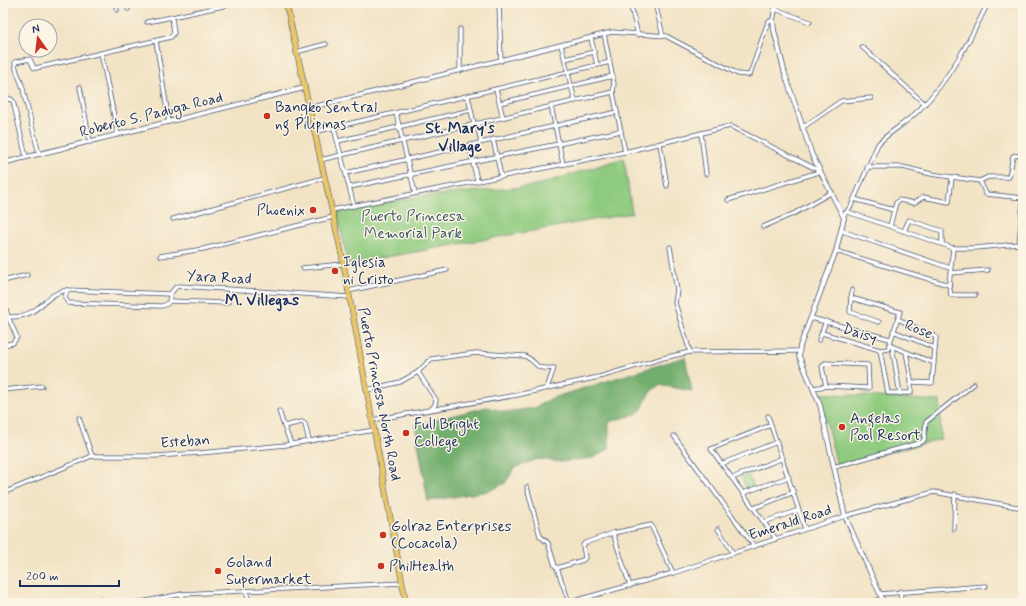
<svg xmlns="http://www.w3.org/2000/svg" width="1026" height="606" font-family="Mynerve,sans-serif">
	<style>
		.green { fill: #8fcb7f; stroke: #557d6e }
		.forest { fill: #73af6e; stroke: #476f66 }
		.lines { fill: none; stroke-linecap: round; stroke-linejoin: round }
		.minor-casing { stroke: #3b4a6d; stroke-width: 5 }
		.tertiary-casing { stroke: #3b4a6d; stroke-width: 5.5 }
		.primary-casing { stroke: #3b4a6d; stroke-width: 6 }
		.minor { stroke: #fff; stroke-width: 3.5 }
		.tertiary { stroke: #fff; stroke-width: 4 }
		.primary { stroke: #eac769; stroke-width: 5 }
		.poi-dot { fill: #c8321e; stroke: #fcf5e5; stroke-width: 1.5 }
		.labels { text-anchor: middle; stroke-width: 3; stroke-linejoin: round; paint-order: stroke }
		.poi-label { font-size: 15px; fill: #1b2f5e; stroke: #fcf5e5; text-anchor: start }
		.street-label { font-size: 15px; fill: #1b2f5e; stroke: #fcf5e5 }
		.park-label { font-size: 15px; fill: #385666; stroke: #fcf5e5 }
		.neighbourhood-label { font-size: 16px; font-weight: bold; fill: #1b2f5e; stroke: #fcf5e5 }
	</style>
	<rect width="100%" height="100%" fill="#fcf5e5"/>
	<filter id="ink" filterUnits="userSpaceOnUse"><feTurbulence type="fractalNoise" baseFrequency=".025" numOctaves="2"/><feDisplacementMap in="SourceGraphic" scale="8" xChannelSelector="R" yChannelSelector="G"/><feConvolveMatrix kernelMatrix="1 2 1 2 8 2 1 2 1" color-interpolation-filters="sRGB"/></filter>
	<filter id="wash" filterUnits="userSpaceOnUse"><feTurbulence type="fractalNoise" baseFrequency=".012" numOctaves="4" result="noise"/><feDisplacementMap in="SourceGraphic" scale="16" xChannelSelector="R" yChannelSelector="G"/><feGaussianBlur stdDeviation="0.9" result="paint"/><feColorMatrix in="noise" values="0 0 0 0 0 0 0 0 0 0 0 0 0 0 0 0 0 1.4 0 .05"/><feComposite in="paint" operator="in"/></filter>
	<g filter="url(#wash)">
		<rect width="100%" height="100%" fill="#f2e3c5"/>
		<g class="green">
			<path d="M624 158 632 213 348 264 337 212 416 197 534 186Z"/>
			<path d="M819 393 940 401 941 439 837 466Z"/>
			<path d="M748 474 754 488 747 490 741 477Z"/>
		</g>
		<path class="forest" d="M685 357 692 391 659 385 649 393 642 409 636 414 609 422V449L593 458 561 462 537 459 515 468 505 483 489 491 428 501 415 425 487 407 506 412 534 408 552 398Z"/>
	</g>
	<g filter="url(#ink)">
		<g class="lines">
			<g class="minor-casing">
				<g id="minor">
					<path d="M115 3 117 10"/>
					<path d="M126 3 128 9"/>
					<path d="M499 3 501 61"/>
					<path d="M630 3 638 35"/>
					<path d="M655 3 663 36"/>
					<path d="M847 3 854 5"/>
					<path d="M775 9 810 22"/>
					<path d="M147 22 172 17"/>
					<path d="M460 29V71"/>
					<path d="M604 34 614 84 613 92 625 152"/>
					<path d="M591 38 597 65"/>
					<path d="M156 41 169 122"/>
					<path d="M561 45 575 101"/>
					<path d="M862 47 925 104"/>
					<path d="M296 52 326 44"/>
					<path d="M101 53 118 135"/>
					<path d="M565 59 594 52"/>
					<path d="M3 83 7 99"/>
					<path d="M80 87 90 142"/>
					<path d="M496 89 503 118"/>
					<path d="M468 96 474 124"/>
					<path d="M3 100 11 99 13 101 26 157"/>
					<path d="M500 103 613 76"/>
					<path d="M551 106 563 164"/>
					<path d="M309 108 612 32 666 36 738 74 748 75 750 74 768 22 773 20"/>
					<path d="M396 113 415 193"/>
					<path d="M477 123 481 142"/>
					<path d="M334 128 354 206"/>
					<path d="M802 128 841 101 871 98"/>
					<path d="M314 132 610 62"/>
					<path d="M701 133 706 174"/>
					<path d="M493 139 501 176"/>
					<path d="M338 141 471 110"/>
					<path d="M660 144 667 186"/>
					<path d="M469 145 477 180"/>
					<path d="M39 154 24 94C23 82 15 73 15 62L30 59 34 68H36L171 37 174 33 172 17 237 3"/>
					<path d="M320 160 613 92"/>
					<path d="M867 167H903L931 174 980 181 988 177H1009L1013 156 1023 155"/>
					<path d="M346 173 617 112"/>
					<path d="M980 181 986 194 1023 198"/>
					<path d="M350 187 621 131"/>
					<path d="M854 199 894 210 890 226"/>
					<path d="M728 200 819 172"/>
					<path d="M332 210 625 152 730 126 818 170"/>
					<path d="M894 210 896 203 899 200 914 203 923 197 949 202 952 178"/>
					<path d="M848 212 953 248H975L1019 244 1023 201"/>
					<path d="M844 215 851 206 878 144C890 131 907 123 920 109 949 80 970 40 988 3"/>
					<path d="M173 219 324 178"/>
					<path d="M763 227 795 213 832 192"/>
					<path d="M842 231 950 268"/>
					<path d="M904 231 909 220 942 231V244"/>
					<path d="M670 247 677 290 675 303 690 352"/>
					<path d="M953 248 949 285 951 295H975"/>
					<path d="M836 251 949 285"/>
					<path d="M160 256 203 249 333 217"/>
					<path d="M303 268 343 264"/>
					<path d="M950 273 988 270"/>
					<path d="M3 281 27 275"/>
					<path d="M67 290 65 298 68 303 161 306C169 305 170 301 170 294"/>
					<path d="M852 290 851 298 900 312 888 349 880 350"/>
					<path d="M348 291 447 270"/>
					<path d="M3 296 8 317 17 337 13 343 3 345"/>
					<path d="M851 298 850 312 879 322"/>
					<path d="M170 301 226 303 228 302 230 290"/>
					<path d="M8 317C41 318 44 293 67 290L170 294 176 287 179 286 349 297"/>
					<path d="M811 318 890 339"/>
					<path d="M898 319 936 337 932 383 912 382"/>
					<path d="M893 331 935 348"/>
					<path d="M822 333 880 350 888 393H911V379L906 352"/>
					<path d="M819 340 826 321"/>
					<path d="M889 345 934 363"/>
					<path d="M892 346 900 394"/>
					<path d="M418 372 436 400 435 405 431 409"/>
					<path d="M814 388 826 386 869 388 868 365 825 363 822 367 826 386"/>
					<path d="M3 390 42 386"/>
					<path d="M367 390 400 382 418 372 431 359 476 353 525 356C542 365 531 369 554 368L547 388"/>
					<path d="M279 411 284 426"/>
					<path d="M768 416 805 529"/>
					<path d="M79 418 92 456"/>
					<path d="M372 420 517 395 603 376 663 358 690 352 799 351"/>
					<path d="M771 425 711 449 776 539"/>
					<path d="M674 436 754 546"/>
					<path d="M291 444 284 426 302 422 305 424 309 441"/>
					<path d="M721 464 777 442"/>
					<path d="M834 467 922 442 924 440 926 422 974 384"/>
					<path d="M732 478 783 458"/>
					<path d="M527 487 540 536 548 543 555 566 557 568"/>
					<path d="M3 493 92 456H156L200 453 286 445 374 430"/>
					<path d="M743 493 789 477"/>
					<path d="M754 508 794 492"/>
					<path d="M764 522 799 510"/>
					<path d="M718 529 733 553"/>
					<path d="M954 529 955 494"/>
					<path d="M613 533 630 586"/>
					<path d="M246 590 249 603"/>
					<path d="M900 591 901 599 905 602 965 603"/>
					<path d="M182 594 184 603"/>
					<path d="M880 594 986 586"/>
					<path d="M99 599 101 603"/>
					<path d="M569 602 557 568 583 560 585 558 583 545 585 543 613 533 651 525 673 573"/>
					<path d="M136 603 182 594 402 583"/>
					<path d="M567 603 673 573 845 516 934 492 1023 508"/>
					<path d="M868 603 882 599"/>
				</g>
			</g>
			<g class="tertiary-casing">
				<g id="tertiary">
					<path d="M776 3 773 20 774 30 785 74 812 155 844 218 836 251 800 346 799 356 820 405 845 516 884 603"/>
					<path d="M3 163 304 88"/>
				</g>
			</g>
			<g class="primary-casing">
				<path id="primary" d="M286 3 342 256 406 603"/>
			</g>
			<use href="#minor" class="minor"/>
			<use href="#tertiary" class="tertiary"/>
			<use href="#primary" class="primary"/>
		</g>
	</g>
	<g class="poi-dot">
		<circle cx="267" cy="116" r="4"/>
		<circle cx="313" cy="210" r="4"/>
		<circle cx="335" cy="271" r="4"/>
		<circle cx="842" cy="427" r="4"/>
		<circle cx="406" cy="433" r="4"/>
		<circle cx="383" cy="535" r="4"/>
		<circle cx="381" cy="566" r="4"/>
		<circle cx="218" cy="571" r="4"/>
	</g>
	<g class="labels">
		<g class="poi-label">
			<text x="275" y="112">Bangko Sentral<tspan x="275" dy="17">ng Pilipinas</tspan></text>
			<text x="305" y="215" text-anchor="end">Phoenix</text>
			<text x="343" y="267">Iglesia<tspan x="343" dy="17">ni Cristo</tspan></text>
			<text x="850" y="423">Angelas<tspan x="850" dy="17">Pool Resort</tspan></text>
			<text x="414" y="429">Full Bright<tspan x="414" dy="17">College</tspan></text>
			<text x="391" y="531">Golraz Enterprises<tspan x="391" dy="17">(Cocacola)</tspan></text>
			<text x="226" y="567">Goland<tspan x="226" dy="17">Supermarket</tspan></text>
			<text x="389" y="571">PhilHealth</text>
		</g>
		<g class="street-label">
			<text transform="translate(151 114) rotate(-14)" y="5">Roberto S. Paduga Road</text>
			<text transform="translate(219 277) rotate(3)" y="5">Yara Road</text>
			<text transform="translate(919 329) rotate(22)" y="5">Rose</text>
			<text transform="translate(860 333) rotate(18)" y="5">Daisy</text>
			<text transform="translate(380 394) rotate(79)" y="5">Puerto Princesa North Road</text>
			<text transform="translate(185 441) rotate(-4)" y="5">Esteban</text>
			<text transform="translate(790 522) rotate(-18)" y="5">Emerald Road</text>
		</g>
		<g class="park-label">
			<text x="413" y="221">Puerto Princesa<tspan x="413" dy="17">Memorial Park</tspan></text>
		</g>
		<g class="neighbourhood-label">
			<text x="460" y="133">St. Mary's<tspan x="460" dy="18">Village</tspan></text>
			<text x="262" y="305">M. Villegas</text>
		</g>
	</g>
	<rect width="1026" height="606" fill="none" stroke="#fcf5e5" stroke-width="16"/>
	<g transform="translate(38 38) rotate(346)"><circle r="19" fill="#fcf5e5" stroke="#a2a6af"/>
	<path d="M0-3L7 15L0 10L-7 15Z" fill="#c8321e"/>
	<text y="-6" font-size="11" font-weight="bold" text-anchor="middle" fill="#1b2f5e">N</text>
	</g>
	<path d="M20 580v6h99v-6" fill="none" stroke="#1b2f5e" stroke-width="2"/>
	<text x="26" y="580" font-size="12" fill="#1b2f5e" stroke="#fcf5e5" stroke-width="3" paint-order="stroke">200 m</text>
</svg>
